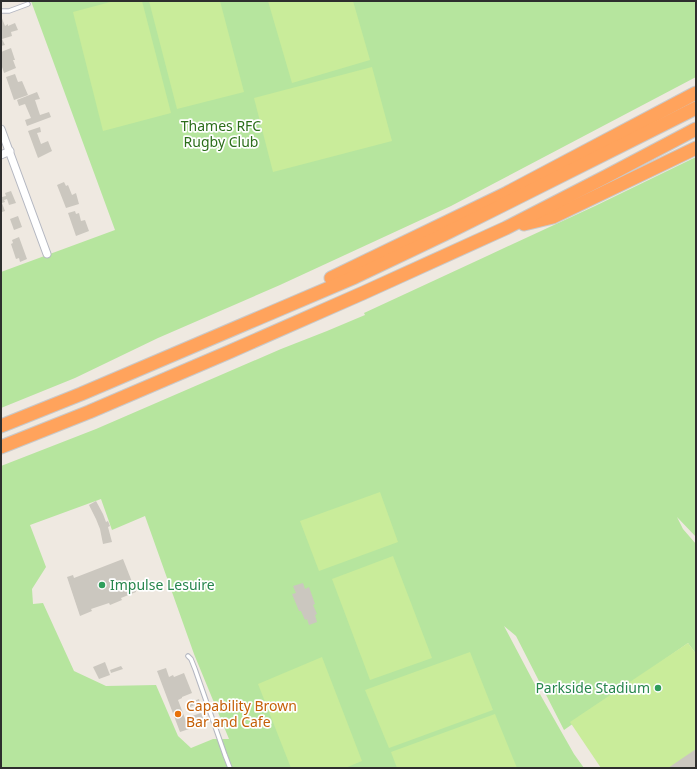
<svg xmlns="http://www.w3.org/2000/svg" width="697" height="769" font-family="'Noto Sans',sans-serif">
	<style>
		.green { fill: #b6e59e; fill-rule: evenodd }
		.pitch { fill: #c9ec9a }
		.building { fill: #cbc7bf }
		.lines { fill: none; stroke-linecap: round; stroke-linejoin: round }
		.service-casing { stroke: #b4b7c1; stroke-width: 5.5 }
		.minor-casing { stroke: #b4b7c1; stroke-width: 9 }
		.motorway-casing { stroke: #c9c9c9; stroke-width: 15 }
		.service { stroke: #fff; stroke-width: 3.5 }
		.minor { stroke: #fff; stroke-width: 7 }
		.motorway { stroke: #ffa35c; stroke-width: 13 }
		.leisure-dot { fill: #2e9e5b; stroke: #fff; stroke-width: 1.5 }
		.food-dot { fill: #e8710a; stroke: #fff; stroke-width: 1.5 }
		.labels { text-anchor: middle; stroke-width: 3.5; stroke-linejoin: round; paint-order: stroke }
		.park-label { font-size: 14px; fill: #2c6e1b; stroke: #fff }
		.leisure-label { font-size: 14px; fill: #27864d; stroke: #fff; text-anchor: start }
		.food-label { font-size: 14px; fill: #c56008; stroke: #fff; text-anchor: start }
	</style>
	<rect width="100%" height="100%" fill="#efe9e1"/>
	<g class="green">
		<path d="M31 1H696V77L451 206 280 285 158 338 75 378 1 408V272L115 230Z"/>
		<path d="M696 157V537L677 517 683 529 696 544V654L688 643 564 730 516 636 504 626 541 696 574 754 584 768H1V466L96 429 281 349 327 331 365 315 364 313 595 206ZM101 499 112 530 145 516 194 654 229 739H213L191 748 178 736 156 685 106 686 74 671 43 603 33 604 32 589 46 567 30 525Z"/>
	</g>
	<g class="pitch">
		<path d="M114 1H142L171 113 103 131 73 12Z"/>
		<path d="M149 1H220L244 92 177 109Z"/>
		<path d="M268 1H353L370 60 292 83Z"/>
		<path d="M372 67 392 141 273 172 254 98Z"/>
		<path d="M380 492 398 542 319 571 300 521Z"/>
		<path d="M393 556 432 658 370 680 332 579Z"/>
		<path d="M688 643 696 654V768H601L570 722Z"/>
		<path d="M470 652 493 710 389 748 365 690Z"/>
		<path d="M322 657 362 761 345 768H291L258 684Z"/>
		<path d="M495 714 517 768H397L391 752Z"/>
	</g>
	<g class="building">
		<path d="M1 16 5 26 8 24V26L15 23 18 30 11 32 12 36 2 39 5 45 1 46Z"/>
		<path d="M11 48 15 60H13L16 68 4 73 1 64V52Z"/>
		<path d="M15 74 18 82 22 81 28 95 14 100 6 77Z"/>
		<path d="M37 92 40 99 35 100 40 115 49 112 51 117 27 126 25 120 31 118 25 104 19 106 17 100Z"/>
		<path d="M40 127 41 132 37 133 41 144 48 141 52 151 38 158 28 131Z"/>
		<path d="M64 182 66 186 68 185 72 195 76 193 79 204 66 208 57 185Z"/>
		<path d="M11 191 16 203 9 205 7 199 4 200 5 202 2 203 5 211 2 212V197L6 196 5 193Z"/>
		<path d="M75 211 76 214 79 213 81 221 85 220 89 231 76 236 68 213Z"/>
		<path d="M18 216 22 227 14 230 10 219Z"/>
		<path d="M19 237 27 259 20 262 19 258 16 259 11 244 13 243 12 240Z"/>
		<path d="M96 501 103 514 106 522 108 521 110 526 108 527 112 542 103 544 100 529 96 519 89 505Z"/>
		<path d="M123 559 136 592 121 598 122 600 110 605 109 603 91 609 92 611 80 616 67 577 73 575 74 578Z"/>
		<path d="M303 583 305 589 309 587 315 604 313 605 317 614 315 615 317 622 309 625 307 619 305 620 301 611H299L292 594 296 593 293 586Z"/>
		<path d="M105 662 110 675 99 679 93 667Z"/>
		<path d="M121 666 123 669 111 673 110 670Z"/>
		<path d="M166 668 169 677 173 675 174 677 184 673 192 693 182 697V698L178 700 189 729 180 732 157 671Z"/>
		<path d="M193 699 194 701 199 699 200 703 190 707 187 701Z"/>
		<path d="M201 713 205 723 190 729 186 720 189 719V717Z"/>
		<path d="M696 749V768H668Z"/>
	</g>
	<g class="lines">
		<g class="service-casing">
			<g id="service">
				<path d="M1 11H9L28 4"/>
				<path d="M188 656 191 659 195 669 225 755 230 768"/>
			</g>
		</g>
		<g class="minor-casing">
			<g id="minor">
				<path d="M1 129 47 254"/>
				<path d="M1 155 10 151"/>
			</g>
		</g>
		<g class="motorway-casing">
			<g id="motorway">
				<path d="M524 224 553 217 696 148"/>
				<path d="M331 278 507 193 696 93"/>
				<path d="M1 426 81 394 355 277 445 234 696 108"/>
				<path d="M1 447 89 412 229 352 363 293 506 228 607 176 696 129"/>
			</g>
		</g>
		<use href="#service" class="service"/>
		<use href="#minor" class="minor"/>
		<use href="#motorway" class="motorway"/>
	</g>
	<g class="leisure-dot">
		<circle cx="102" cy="585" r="4"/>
		<circle cx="658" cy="688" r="4"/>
	</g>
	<circle class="food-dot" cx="178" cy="714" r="4"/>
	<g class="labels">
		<g class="park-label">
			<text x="221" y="131">Thames RFC<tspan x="221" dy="16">Rugby Club</tspan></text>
		</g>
		<g class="leisure-label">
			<text x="110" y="590">Impulse Lesuire</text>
			<text x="650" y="693" text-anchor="end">Parkside Stadium</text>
		</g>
		<g class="food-label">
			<text x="186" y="711">Capability Brown<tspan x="186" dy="16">Bar and Cafe</tspan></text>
		</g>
	</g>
	<rect width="697" height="769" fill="none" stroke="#2e2e2e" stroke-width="4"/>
</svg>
